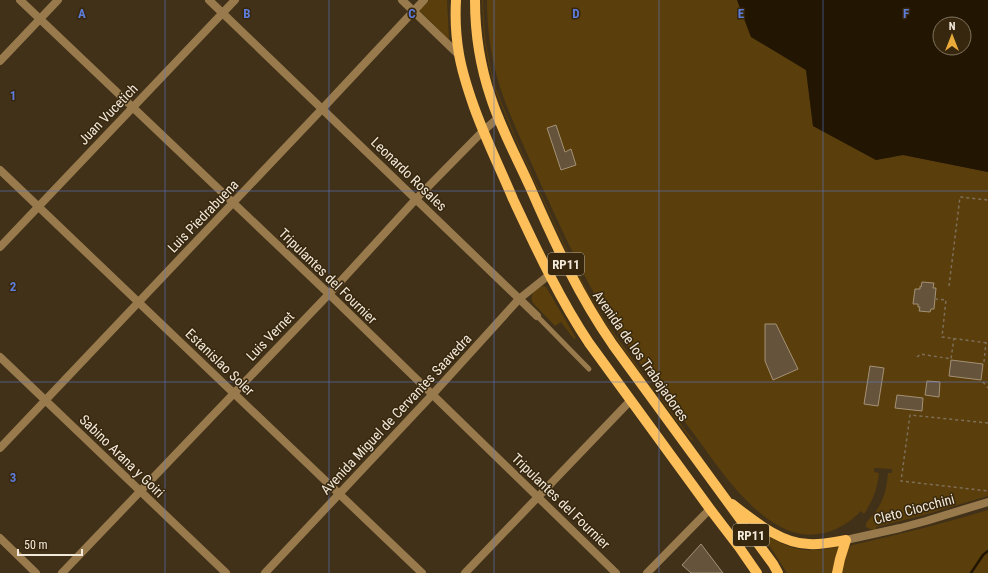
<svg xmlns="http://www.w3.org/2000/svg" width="988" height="573" font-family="'Roboto Condensed',sans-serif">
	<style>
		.green { fill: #5a3e0b }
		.water { fill: #221501; fill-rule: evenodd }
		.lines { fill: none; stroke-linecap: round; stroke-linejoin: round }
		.stream { stroke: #221501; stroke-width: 2.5 }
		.building { fill: #65543b; stroke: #a49176 }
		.path { stroke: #7d6f5a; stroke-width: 1.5; stroke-dasharray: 3 3; stroke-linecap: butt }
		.service { stroke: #987a4d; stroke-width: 5 }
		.minor { stroke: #987a4d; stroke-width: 8 }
		.tertiary { stroke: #987a4d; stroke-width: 8 }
		.primary { stroke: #fdbf59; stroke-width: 10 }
		.grid { fill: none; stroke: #5d7cd9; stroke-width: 1; stroke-opacity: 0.55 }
		.labels { text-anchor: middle; stroke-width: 3; stroke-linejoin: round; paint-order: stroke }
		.shield { fill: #36270e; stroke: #baaf9d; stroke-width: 1 }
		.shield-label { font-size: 13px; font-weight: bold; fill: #f3e9da }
		.street-label { font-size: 14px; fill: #f3e9da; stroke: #36270e }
		.grid-label { font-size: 13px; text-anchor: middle; font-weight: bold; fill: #5d7cd9; stroke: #36270e; stroke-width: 3; stroke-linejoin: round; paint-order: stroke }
	</style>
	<rect width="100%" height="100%" fill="#413119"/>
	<g class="green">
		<path d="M429 0H447L449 40 419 10Z"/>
		<path d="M482 0H483L485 38 490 66 496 89 520 148 567 250 586 289 606 322 651 385 693 440 692 441 621 346 605 322 585 289 566 250 519 148 495 90 489 66 484 38Z"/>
		<path d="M487 0H737L751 37 806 70 813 126 876 160 903 155 988 172V496L924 515 876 527V530L870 529 866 527V523C870 518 875 513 878 508 885 497 887 485 888 473H892V469L874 468V472L879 473C877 490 873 500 864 514L861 511C841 532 813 541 787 530 747 512 719 468 694 434 666 397 636 360 610 320 582 276 560 226 538 178 525 148 510 118 500 87 491 59 487 30 487 0Z"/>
		<path d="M543 286 546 287 576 338 574 339 561 322 555 326 533 303C529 295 535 289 543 286Z"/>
		<path d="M988 510V573H841L848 545 850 547 852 545 857 544C901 534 944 523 988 510Z"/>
		<path d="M760 532H762C791 551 806 554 841 546L834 573H787L773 551 760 534 759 533Z"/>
	</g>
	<path class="water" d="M737 0H988V172L903 155 876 160 813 126 806 70 751 37ZM940 24H964V48H940Z"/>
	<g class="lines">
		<path class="stream" d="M971 573 983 555 988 551"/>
	</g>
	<g class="building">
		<path d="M556 125 565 152 571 149 576 165 561 170 547 128Z"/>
		<path d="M922 282 934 283 933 288H936L934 309H931L930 312 919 311 920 307H918V304H913L915 289H920V286L921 287Z"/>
		<path d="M765 324H776L798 369 773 380 765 361Z"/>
		<path d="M951 360 983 364 981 380 949 376Z"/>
		<path d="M870 366 884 368 878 406 864 404Z"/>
		<path d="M927 381 940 382 939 397 925 395Z"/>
		<path d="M897 395 923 398 922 411 895 408Z"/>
		<path d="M701 544 723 573H691L682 565Z"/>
	</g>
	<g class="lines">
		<g class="path">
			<path d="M949 286 960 197 988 200"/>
			<path d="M935 299 946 300 942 337 988 343"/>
			<path d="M917 357 921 354 951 359 954 338"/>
			<path d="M984 362 986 342"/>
			<path d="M983 382 988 388"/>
			<path d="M988 423 910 415 901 481 988 491"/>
		</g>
		<path class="service" d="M537 316 589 369"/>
		<g class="minor">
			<path d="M20 0 329 294 616 573"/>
			<path d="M209 0 537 316"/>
			<path d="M402 0 459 55"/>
			<path d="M0 61 58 0"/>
			<path d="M0 170 422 573"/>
			<path d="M0 247 235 0"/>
			<path d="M519 299 549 275"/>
			<path d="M0 357 226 573"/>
			<path d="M0 448 322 109 424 0"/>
			<path d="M0 538 36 573"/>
			<path d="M846 540 900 528 926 521 988 502"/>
			<path d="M62 573 329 294 416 199 483 131 498 118"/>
			<path d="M465 573 630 401"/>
			<path d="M647 573 710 509"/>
		</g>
		<path class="tertiary" d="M265 573 432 395 519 299"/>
		<g class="primary">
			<path d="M456 0C455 18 456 37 459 54 462 72 468 90 474 107 485 138 500 168 513 199 536 248 559 298 589 343L710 509 739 547 757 573"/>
			<path d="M475 0C475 34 480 66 491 98 501 129 517 158 530 187 554 242 579 296 613 345L773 564 778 573"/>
			<path d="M732 504C753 520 781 544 809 544 821 545 834 542 846 540L840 559 837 573"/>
		</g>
	</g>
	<path class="grid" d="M165 0V573M329 0V573M494 0V573M659 0V573M823 0V573M0 191H988M0 382H988"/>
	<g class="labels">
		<g class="shield">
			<rect x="548" y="253" width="36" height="22" rx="3"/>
			<rect x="733" y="524" width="36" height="22" rx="3"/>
		</g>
		<g class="shield-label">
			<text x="566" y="269">RP11</text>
			<text x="751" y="540">RP11</text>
		</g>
		<g class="street-label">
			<text transform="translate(108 114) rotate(-46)" y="5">Juan Vucetich</text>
			<text transform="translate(409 174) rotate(44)" y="5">Leonardo Rosales</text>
			<text transform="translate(203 216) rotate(-46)" y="5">Luis Piedrabuena</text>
			<text transform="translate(328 276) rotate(44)" y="5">Tripulantes del Fournier</text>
			<text transform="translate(270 336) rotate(-46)" y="5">Luis Vernet</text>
			<text transform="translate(641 356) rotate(55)" y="5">Avenida de los Trabajadores</text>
			<text transform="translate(220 362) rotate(44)" y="5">Estanislao Soler</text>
			<text transform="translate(396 414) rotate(-47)" y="5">Avenida Miguel de Cervantes Saavedra</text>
			<text transform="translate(122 456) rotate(44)" y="5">Sabino Arana y Goiri</text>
			<text transform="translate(561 501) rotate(44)" y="5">Tripulantes del Fournier</text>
			<text transform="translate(914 509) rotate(-15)" y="5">Cleto Ciocchini</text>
		</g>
	</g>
	<g class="grid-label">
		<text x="82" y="18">A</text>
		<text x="247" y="18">B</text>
		<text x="412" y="18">C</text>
		<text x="576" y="18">D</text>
		<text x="741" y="18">E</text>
		<text x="906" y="18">F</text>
		<text x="13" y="100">1</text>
		<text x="13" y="291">2</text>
		<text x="13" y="482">3</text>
	</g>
	<g transform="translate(952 36)"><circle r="19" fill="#36270e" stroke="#827560"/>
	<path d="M0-3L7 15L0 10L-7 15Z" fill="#eaaa39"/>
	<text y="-6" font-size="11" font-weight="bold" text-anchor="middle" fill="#f3e9da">N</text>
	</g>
	<path d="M18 549v6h64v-6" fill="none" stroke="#f3e9da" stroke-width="2"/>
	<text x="24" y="549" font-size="12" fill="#f3e9da" stroke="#36270e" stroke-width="3" paint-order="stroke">50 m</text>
</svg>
